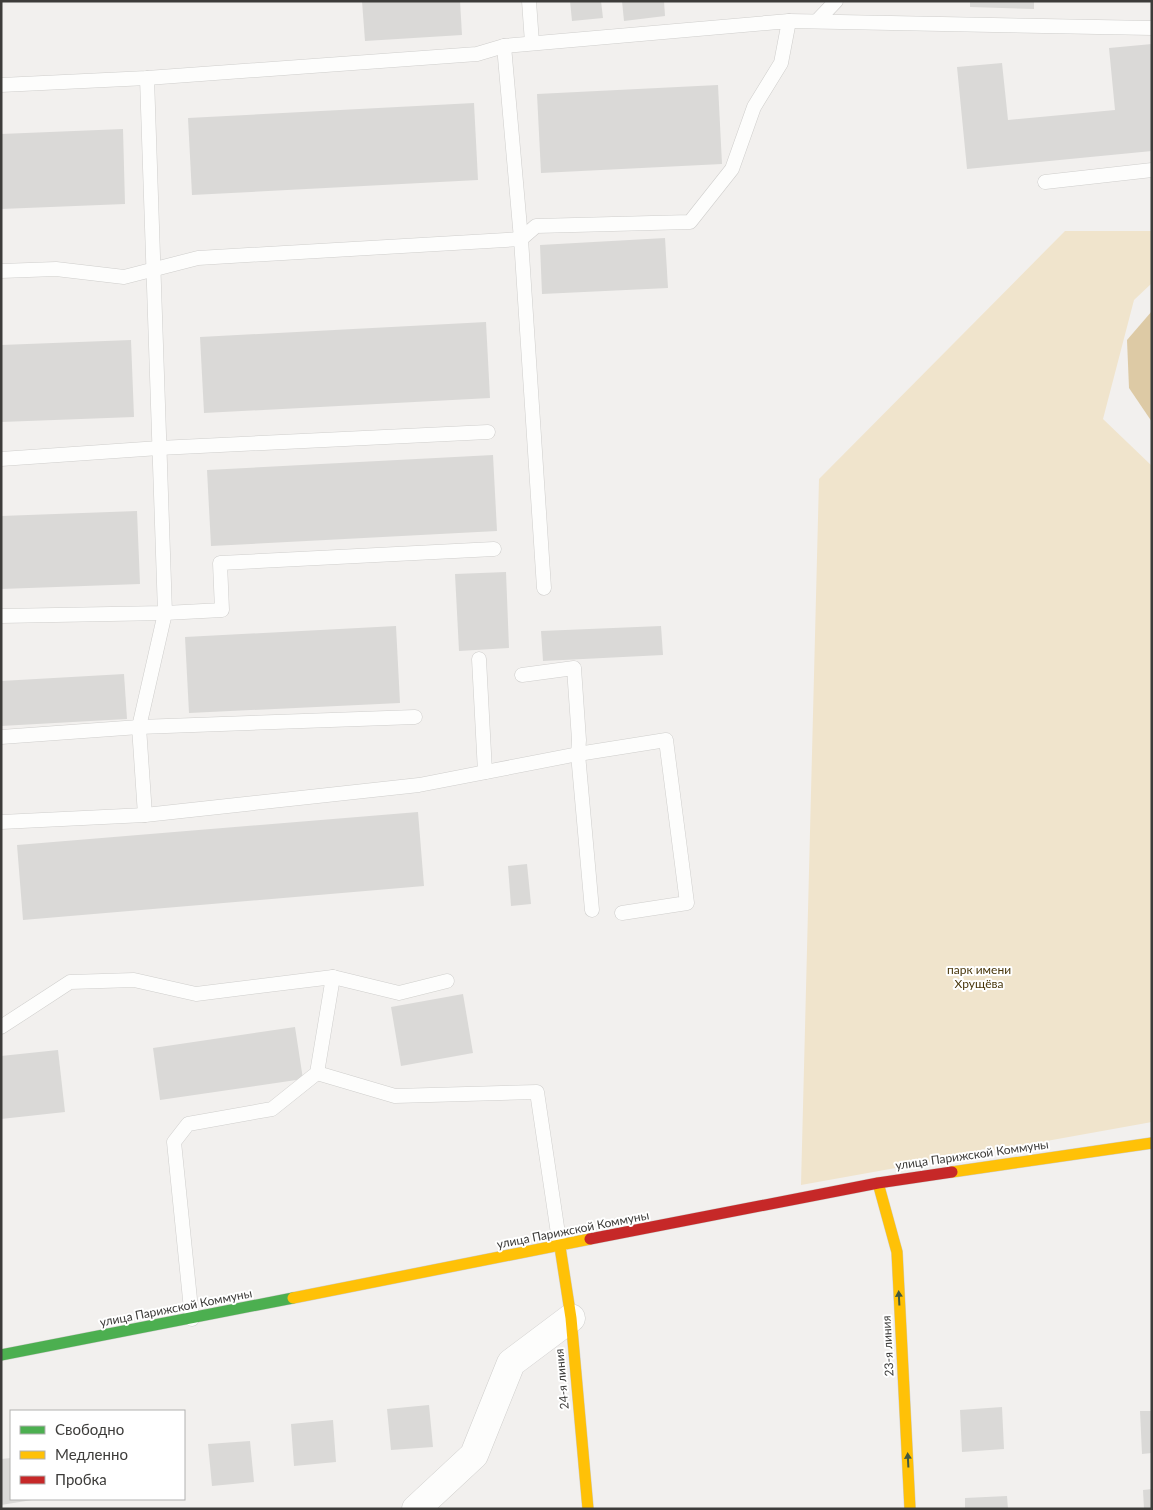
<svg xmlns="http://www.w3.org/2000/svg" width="1153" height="1510" font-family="Lato,sans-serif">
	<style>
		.green { fill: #f0e4cc }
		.water { fill: #ddcaa5 }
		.building { fill: #dad9d7 }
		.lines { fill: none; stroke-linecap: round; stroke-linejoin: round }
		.lane-casing { stroke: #cfcecc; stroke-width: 15 }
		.street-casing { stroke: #cfcecc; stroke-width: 29 }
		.fast-casing { stroke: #cfcecc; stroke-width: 12 }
		.slow-casing { stroke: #cfcecc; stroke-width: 12 }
		.jam-casing { stroke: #cfcecc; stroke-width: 12 }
		.lane { stroke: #fdfdfc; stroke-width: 14 }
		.street { stroke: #fdfdfc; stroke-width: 28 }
		.fast { stroke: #4caf50; stroke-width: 11 }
		.slow { stroke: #ffc107; stroke-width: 11 }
		.jam { stroke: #c62828; stroke-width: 11 }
		.oneway { fill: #415940 }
		.labels { text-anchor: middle; stroke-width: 4; stroke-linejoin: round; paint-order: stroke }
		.park-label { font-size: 12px; fill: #49370c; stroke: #fff }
		.street-label { font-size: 12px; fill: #3d3c3a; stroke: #fff }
	</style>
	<rect width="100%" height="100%" fill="#f2f0ee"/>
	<path class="green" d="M1065 231H1152V283L1134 300 1103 419 1152 466V1122L801 1185 819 479Z"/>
	<path class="water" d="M1152 311V422L1129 388 1127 340Z"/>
	<g class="building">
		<path d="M362 1H460L462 35 365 41Z"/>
		<path d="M570 1H601L603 18 572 21Z"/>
		<path d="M622 1H664L665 16 624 21Z"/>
		<path d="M970 1H1034V9L970 7Z"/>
		<path d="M1152 44V151L967 169 957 67 1002 63 1008 120 1115 110 1109 48Z"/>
		<path d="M718 85 722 164 541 173 537 94Z"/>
		<path d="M474 103 478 180 192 195 188 118Z"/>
		<path d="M123 129 125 204 1 209V134Z"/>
		<path d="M665 238 668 288 542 294 540 245Z"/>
		<path d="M486 322 490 398 204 413 200 337Z"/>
		<path d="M131 340 134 417 1 422V345Z"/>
		<path d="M493 455 497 531 211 546 207 470Z"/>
		<path d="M137 511 140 584 1 589V516Z"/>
		<path d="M506 572 509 648 459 651 455 574Z"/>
		<path d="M396 626 400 703 189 713 185 637Z"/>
		<path d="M661 626 663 655 543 661 541 631Z"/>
		<path d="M124 674 127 719 1 726V681Z"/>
		<path d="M418 812 424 886 23 920 17 845Z"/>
		<path d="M527 864 531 904 511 906 508 866Z"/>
		<path d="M463 994 473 1053 401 1066 391 1007Z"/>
		<path d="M295 1027 303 1079 160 1100 153 1048Z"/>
		<path d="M58 1050 65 1112 1 1119V1056Z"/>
		<path d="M429 1405 433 1447 391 1450 387 1409Z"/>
		<path d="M1002 1407 1004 1449 962 1452 960 1410Z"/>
		<path d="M1140 1411H1152V1453L1142 1454Z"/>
		<path d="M333 1420 336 1462 294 1466 291 1424Z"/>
		<path d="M250 1441 254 1482 212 1486 208 1444Z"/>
		<path d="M11 1458V1499L32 1500 1 1505V1459Z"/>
		<path d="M1152 1489V1509H1144L1143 1490Z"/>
		<path d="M1007 1496 1008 1509H965V1498Z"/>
	</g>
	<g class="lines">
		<g class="lane-casing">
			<g id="lane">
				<path d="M529 1 532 43"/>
				<path d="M789 21 1152 28"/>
				<path d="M817 21 836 1"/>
				<path d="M504 46 521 239 544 588"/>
				<path d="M1 85 147 78 477 54 504 46 789 21 781 63 754 107 732 169 690 222 536 226 521 239 198 258 124 277 56 269 1 271"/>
				<path d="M1045 182 1152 170"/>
				<path d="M1 459 159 448 488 432"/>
				<path d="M1 616 165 613 147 78"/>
				<path d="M479 659 485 772"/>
				<path d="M522 675 574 668 579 740 578 754 592 910"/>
				<path d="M1 737 139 727 415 717"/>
				<path d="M145 815 139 727 165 613 222 610 220 563 494 549"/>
				<path d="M1 822 145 815 419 785 578 754 666 740 687 903 622 913"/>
				<path d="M333 977 399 993 447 981"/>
				<path d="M1 1027 70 982 134 980 196 994 333 977 317 1073 272 1109 188 1124 174 1142 192 1319"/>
				<path d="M317 1073 395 1096 537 1092 560 1247"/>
			</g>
		</g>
		<g class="street-casing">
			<path id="street" d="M416 1509 474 1455 511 1363 571 1318"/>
		</g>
		<g class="fast-casing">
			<path id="fast" d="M1 1355 293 1298"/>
		</g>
		<g class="slow-casing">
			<g id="slow">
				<path d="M952 1172 1152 1143"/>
				<path d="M878 1183 897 1252 910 1509"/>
				<path d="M560 1247 571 1318 588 1509"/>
				<path d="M293 1298 590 1239"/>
			</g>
		</g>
		<g class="jam-casing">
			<path id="jam" d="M590 1239 878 1183 952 1172"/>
		</g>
		<use href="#lane" class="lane"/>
		<use href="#street" class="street"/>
		<use href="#fast" class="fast"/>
		<use href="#slow" class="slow"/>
		<use href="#jam" class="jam"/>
	</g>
	<defs><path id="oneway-solid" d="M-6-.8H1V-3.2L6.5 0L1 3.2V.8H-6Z" transform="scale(1.25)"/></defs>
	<g class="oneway">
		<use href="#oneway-solid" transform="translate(899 1298) rotate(-93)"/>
		<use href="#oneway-solid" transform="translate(908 1460) rotate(-93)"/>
	</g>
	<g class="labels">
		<g class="park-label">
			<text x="979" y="974">парк имени<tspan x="979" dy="14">Хрущёва</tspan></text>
		</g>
		<g class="street-label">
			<text transform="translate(972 1155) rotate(-8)" y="4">улица Парижской Коммуны</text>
			<text transform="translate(573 1230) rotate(-11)" y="4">улица Парижской Коммуны</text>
			<text transform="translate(176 1308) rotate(-11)" y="4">улица Парижской Коммуны</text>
			<text transform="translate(888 1346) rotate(-93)" y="4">23-я линия</text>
			<text transform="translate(562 1379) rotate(-95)" y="4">24-я линия</text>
		</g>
	</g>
	<rect width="1153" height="1510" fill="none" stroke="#3d3c3a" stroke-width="5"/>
	<rect x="10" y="1410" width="175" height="90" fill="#ffffff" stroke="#b1b1b0"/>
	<rect x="20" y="1426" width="25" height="8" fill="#4caf50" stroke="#b1b1b0"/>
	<text x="55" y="1435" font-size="15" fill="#3d3c3a">Свободно</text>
	<rect x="20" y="1451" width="25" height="8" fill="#ffc107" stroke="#b1b1b0"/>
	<text x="55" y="1460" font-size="15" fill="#3d3c3a">Медленно</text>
	<rect x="20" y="1476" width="25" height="8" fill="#c62828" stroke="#b1b1b0"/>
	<text x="55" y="1485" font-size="15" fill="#3d3c3a">Пробка</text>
</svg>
